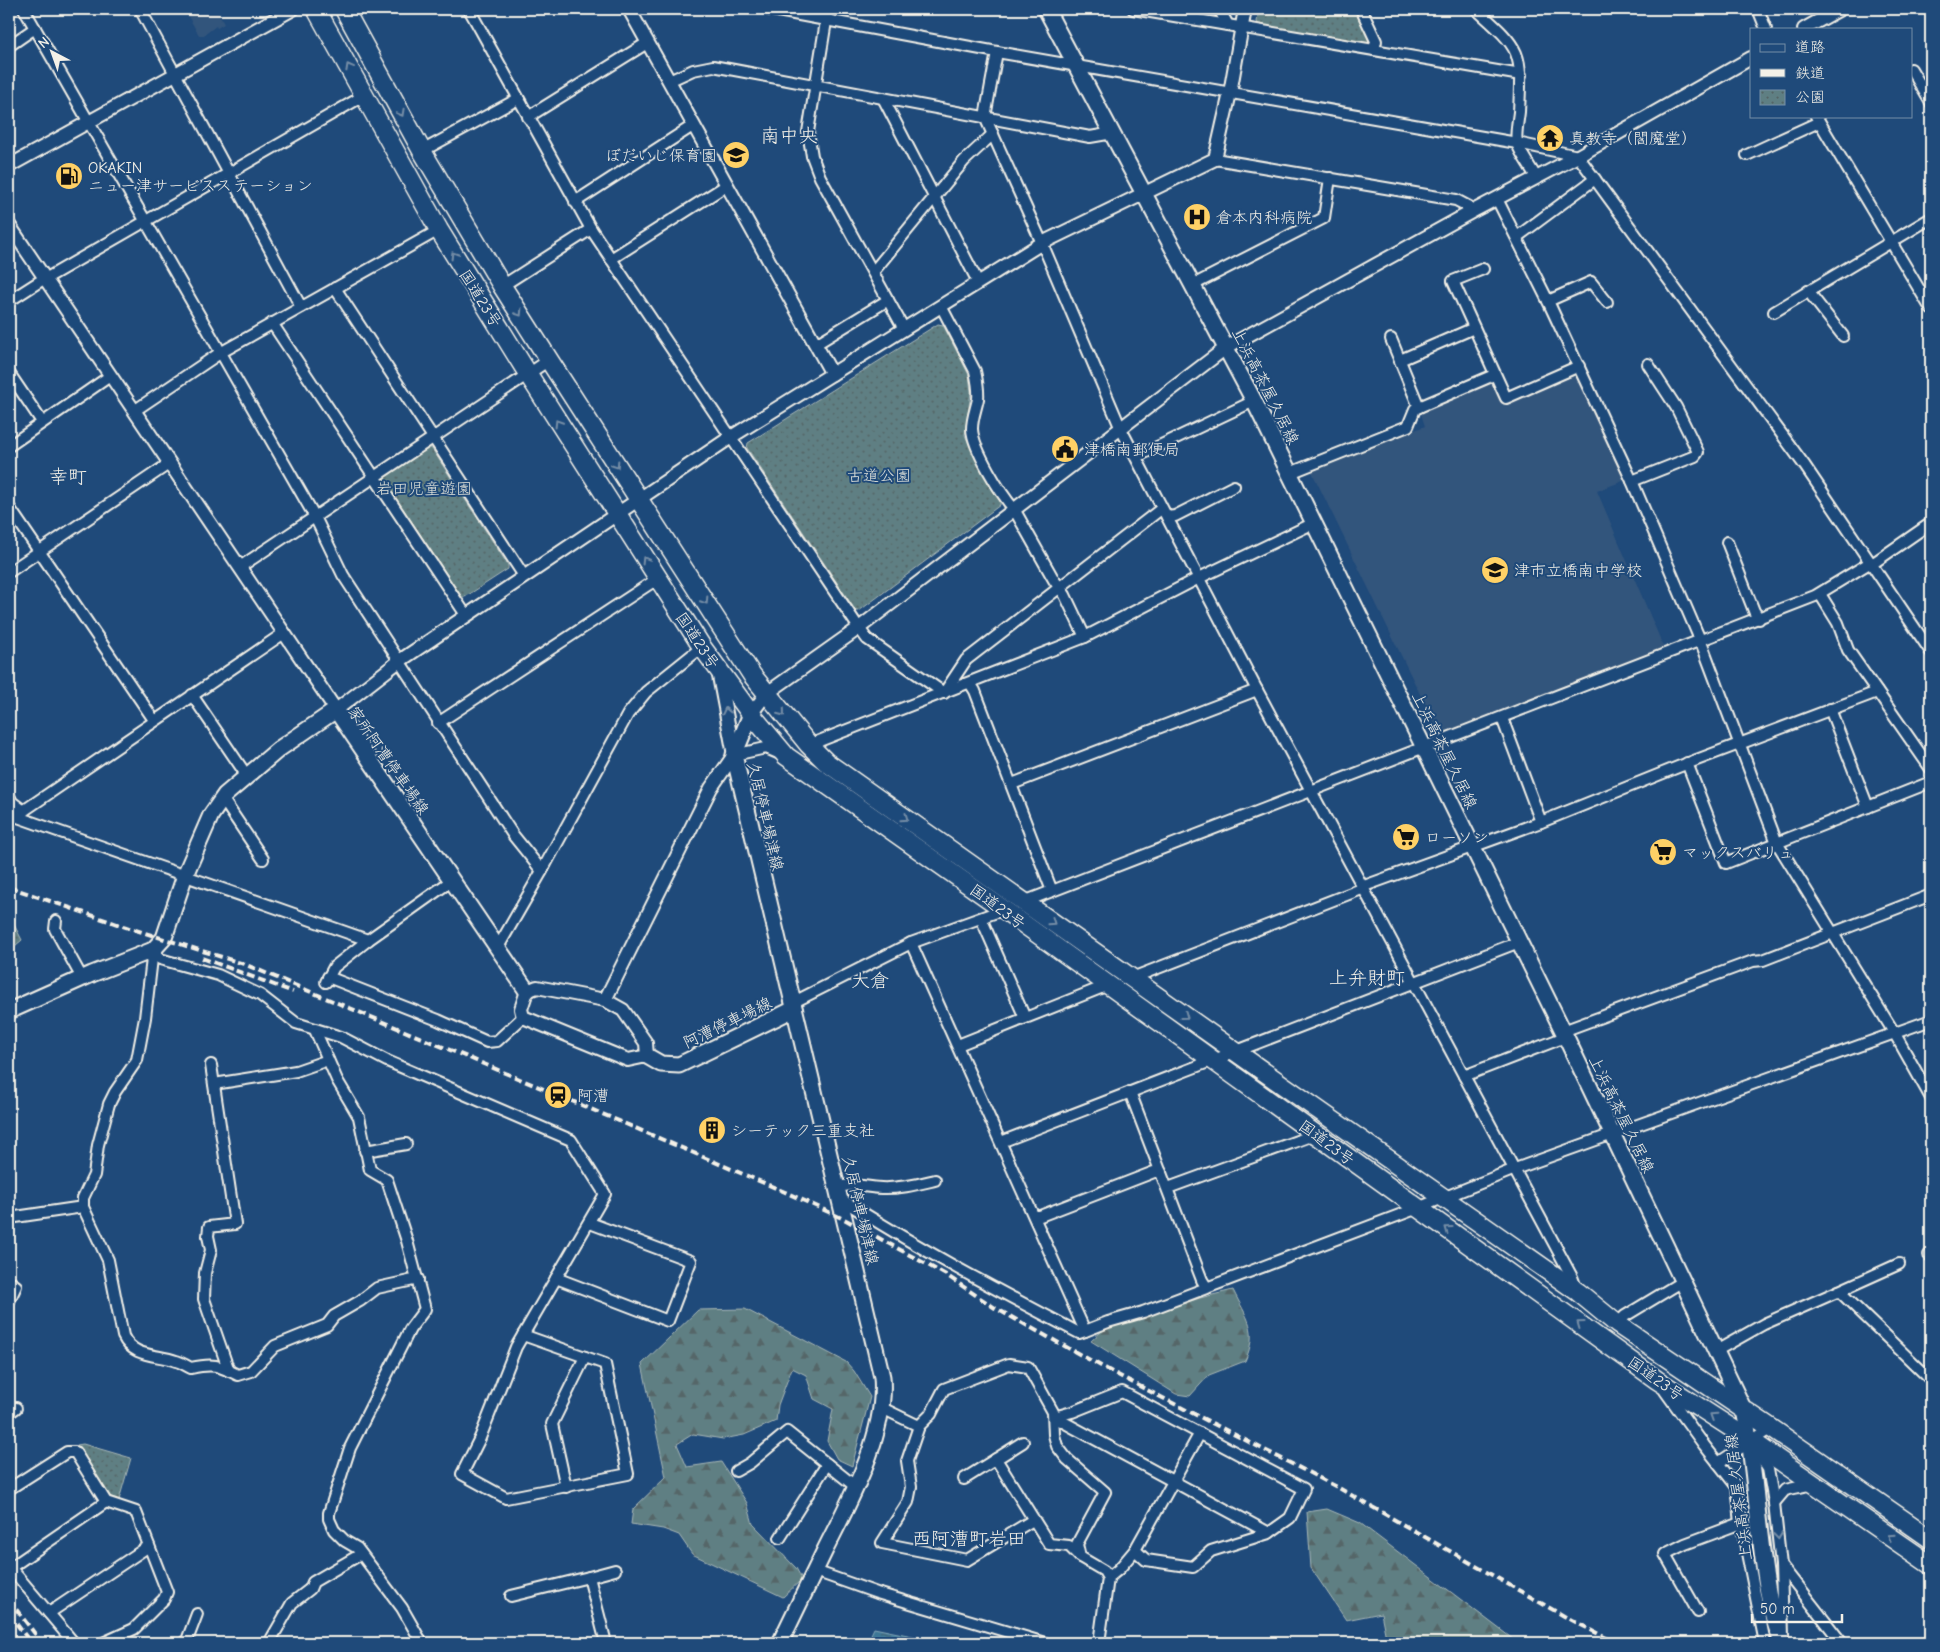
<svg xmlns="http://www.w3.org/2000/svg" width="1940" height="1652" font-family="'Comic Neue','Klee One',sans-serif">
	<style>
		.built { fill: #33557c }
		.forest { fill: url(#forest-firs); stroke: #aab8b6 }
		.park { fill: url(#park-dots); stroke: #aab8b6 }
		.water { fill: url(#water-ripples); stroke: #87a8b7 }
		.lines { fill: none; stroke-linecap: round; stroke-linejoin: round }
		.minor-casing { stroke: #f4f1e8; stroke-width: 14 }
		.tertiary-casing { stroke: #f4f1e8; stroke-width: 16 }
		.secondary-casing { stroke: #f4f1e8; stroke-width: 19 }
		.trunk-casing { stroke: #f4f1e8; stroke-width: 21 }
		.minor { stroke: #1f4a7a; stroke-width: 10 }
		.tertiary { stroke: #1f4a7a; stroke-width: 12 }
		.secondary { stroke: #1f4a7a; stroke-width: 15 }
		.trunk { stroke: #1f4a7a; stroke-width: 18 }
		.rail { stroke: #f4f1e8; stroke-width: 4; stroke-dasharray: 8 4; stroke-linecap: butt }
		.oneway { stroke: #748da6 }
		.labels { text-anchor: middle; stroke-width: 4; stroke-linejoin: round; paint-order: stroke }
		.poi-label { font-size: 16px; fill: #f4f1e8; stroke: #1f4a7a; text-anchor: start }
		.street-label { font-size: 16px; fill: #f4f1e8; stroke: #1f4a7a }
		.park-label { font-size: 16px; fill: #dee0d9; stroke: #1f4a7a }
		.quarter-label { font-size: 19px; fill: #f4f1e8; stroke: #1f4a7a }
	</style>
	<defs>
		<pattern id="forest-firs" width="22" height="20" patternUnits="userSpaceOnUse" patternTransform="scale(1.25)"><rect width="22" height="20" fill="#5f7f83"/><path d="M5 1l3.5 6h-7zM16 11l3.5 6h-7z" fill="#556668"/></pattern>
		<pattern id="park-dots" width="8" height="8" patternUnits="userSpaceOnUse" patternTransform="scale(1.25)"><rect width="8" height="8" fill="#5f7f83"/><path d="M2 2h.1M6 6h.1" fill="none" stroke="#556668" stroke-width="1.8" stroke-linecap="round"/></pattern>
		<pattern id="water-ripples" width="26" height="14" patternUnits="userSpaceOnUse" patternTransform="scale(1.25)"><rect width="26" height="14" fill="#3e7797"/><path d="M2 4q2-2 4 0t4 0M15 11q2-2 4 0t4 0" fill="none" stroke="#44606e"/></pattern>
	</defs>
	<rect width="100%" height="100%" fill="#1f4a7a"/>
	<filter id="ink" filterUnits="userSpaceOnUse"><feTurbulence type="fractalNoise" baseFrequency=".02" numOctaves="2"/><feDisplacementMap in="SourceGraphic" scale="10" xChannelSelector="R" yChannelSelector="G"/><feConvolveMatrix kernelMatrix="1 2 1 2 8 2 1 2 1" color-interpolation-filters="sRGB"/></filter>
	<g filter="url(#ink)">
		<g class="built">
			<path d="M192 9H216L224 24 217 28 216 26 204 35H199L188 16 190 10Z"/>
			<path d="M1575 372 1579 374 1628 479 1597 491 1664 648 1443 734 1438 731 1311 470 1425 426 1420 411 1493 379 1503 402Z"/>
		</g>
		<g class="forest">
			<path d="M1233 1290C1247 1319 1259 1329 1245 1361L1209 1375 1190 1396 1176 1394 1091 1341 1103 1330 1200 1298Z"/>
			<path d="M745 1309 846 1362 854 1371 870 1397 852 1466 837 1459 827 1441 833 1409 814 1399 806 1375 792 1368 778 1405 776 1421 744 1435 723 1439 693 1434 677 1444 687 1467 721 1462 747 1503 753 1524 796 1568 802 1579 783 1597 692 1554 679 1535 663 1529 631 1524 633 1509 666 1477 642 1364 698 1310Z"/>
			<path d="M1327 1509 1360 1523 1518 1643H1387L1381 1613 1346 1620 1311 1568 1307 1512Z"/>
		</g>
		<g class="park">
			<path d="M1259 9H1358L1372 38 1368 43 1259 25 1257 22Z"/>
			<path d="M938 324 943 325 969 375 971 392 965 435 972 451 1000 501V505L859 611H856L747 448 748 443Z"/>
			<path d="M428 447 432 449 508 565V569L465 597H462L384 480 386 476Z"/>
			<path d="M9 915 22 940 9 951Z"/>
			<path d="M83 1444 131 1458 119 1500 111 1497 77 1445Z"/>
		</g>
		<path class="water" d="M874 1628 946 1643H867Z"/>
		<g class="lines">
			<g class="minor-casing">
				<g id="minor">
					<path d="M24 9 315 517 343 575 513 835 542 871"/>
					<path d="M140 9 301 307"/>
					<path d="M469 9 591 229 859 628 867 639 944 693"/>
					<path d="M767 9 997 52 1517 143 1578 156 1805 466 1931 652"/>
					<path d="M828 9 808 132 812 156 820 177 904 329"/>
					<path d="M1133 9 1521 75"/>
					<path d="M1219 9 1228 25"/>
					<path d="M1361 9 1376 41 1374 50"/>
					<path d="M1476 9C1522 50 1522 51 1519 112 1518 121 1515 135 1517 143 1520 153 1531 168 1536 177"/>
					<path d="M1758 9 1766 29"/>
					<path d="M9 46 35 28"/>
					<path d="M997 52 985 117 1042 243 1121 429 1257 690 1572 1277 1576 1288"/>
					<path d="M1911 69 1931 103"/>
					<path d="M669 81 693 70 713 66 1090 137 1113 133"/>
					<path d="M883 98 978 282"/>
					<path d="M1816 116 1931 309"/>
					<path d="M528 117 647 43"/>
					<path d="M422 151 518 99"/>
					<path d="M1747 155 1819 122"/>
					<path d="M1215 159 1456 200 1475 210"/>
					<path d="M1497 199 1547 299 1632 481 1701 642 1777 843 1895 1034 1931 1098"/>
					<path d="M575 202 694 125"/>
					<path d="M1517 237 1595 179"/>
					<path d="M611 259 727 185"/>
					<path d="M1483 269 1453 281 1506 398 1579 366"/>
					<path d="M873 272 964 161 993 134"/>
					<path d="M45 279 365 95"/>
					<path d="M1193 285 1324 218 1330 178"/>
					<path d="M502 286 591 229"/>
					<path d="M335 288 524 576"/>
					<path d="M1808 291 1843 336"/>
					<path d="M9 301 45 278"/>
					<path d="M1548 301 1591 282 1607 302"/>
					<path d="M941 306 975 371C977 380 979 389 978 399 976 409 972 418 972 429 973 449 1001 494 1014 509L1054 580 1065 595 1085 637"/>
					<path d="M1774 312 1931 218"/>
					<path d="M272 323 466 615"/>
					<path d="M816 344 888 300"/>
					<path d="M1400 360 1474 328"/>
					<path d="M9 373 42 422"/>
					<path d="M1419 407 1494 375"/>
					<path d="M134 411 220 353 439 230"/>
					<path d="M9 446 110 376"/>
					<path d="M1136 457 1254 401"/>
					<path d="M1290 473 1408 426 1415 409 1419 407 1391 339"/>
					<path d="M1632 481 1695 456 1698 452 1676 407 1648 364"/>
					<path d="M9 507 154 720"/>
					<path d="M1167 517 1175 516 1234 486"/>
					<path d="M1727 542 1754 611 1759 619"/>
					<path d="M1872 564 1931 523"/>
					<path d="M240 567 549 360"/>
					<path d="M9 572 170 463"/>
					<path d="M1820 594 1838 623 1848 650 1931 769"/>
					<path d="M970 683 975 691 1052 891"/>
					<path d="M944 693 966 660 1161 509"/>
					<path d="M192 695 247 776"/>
					<path d="M1830 709 1868 807"/>
					<path d="M1502 718 1541 822"/>
					<path d="M438 723 657 579"/>
					<path d="M809 745 1085 637 1197 579 1314 523"/>
					<path d="M734 755 766 748 780 754"/>
					<path d="M1687 763 1726 863 1931 782"/>
					<path d="M1012 784 1257 690"/>
					<path d="M9 796 12 802 24 811"/>
					<path d="M222 798 263 859"/>
					<path d="M9 814 368 940"/>
					<path d="M16 816 284 633"/>
					<path d="M1021 903 1815 596 1871 562"/>
					<path d="M981 918 1025 1018"/>
					<path d="M56 921 55 929 82 978"/>
					<path d="M911 943 1085 1331 1108 1322 1143 1312 1418 1208 1515 1169 1931 1020"/>
					<path d="M497 949 542 871 628 714 646 692 702 647"/>
					<path d="M153 950 145 1018 137 1060 115 1092 109 1104 98 1145 94 1175 83 1198V1207L108 1260 123 1336C133 1358 157 1354 176 1361 181 1362 186 1366 191 1368 213 1363 218 1365 238 1375L251 1371 275 1346 327 1325 334 1316 360 1301 377 1288 418 1279"/>
					<path d="M153 950 160 959 218 975 260 995 296 1023 341 1037 387 1061 571 1140 605 1194 523 1335"/>
					<path d="M328 977 438 1020 487 1042 497 1041 523 1017"/>
					<path d="M1132 978 1359 890 1367 885 1541 822 1678 767 1877 692"/>
					<path d="M326 982 334 967 368 940 451 881"/>
					<path d="M792 1003 911 943 1005 909"/>
					<path d="M315 1030 337 1080 359 1117 370 1170 387 1180 407 1241 425 1309 410 1329 350 1448 329 1513V1519L334 1530 345 1541 357 1548 402 1608 422 1643"/>
					<path d="M1563 1031 1753 961 1763 960 1931 895"/>
					<path d="M958 1045 1108 985"/>
					<path d="M211 1065 235 1224 209 1227 208 1236 211 1250 205 1273 204 1299 229 1371"/>
					<path d="M1464 1076 1565 1037"/>
					<path d="M214 1084 296 1071 328 1060"/>
					<path d="M1130 1092 1202 1280 1207 1288"/>
					<path d="M1001 1142 1519 942"/>
					<path d="M365 1151 406 1144"/>
					<path d="M838 1187C854 1183 864 1187 881 1188 899 1189 918 1184 935 1180"/>
					<path d="M1168 1188 1316 1134"/>
					<path d="M841 1199C917 1248 999 1291 1079 1333L1085 1331"/>
					<path d="M1034 1216H1040L1154 1172H1161"/>
					<path d="M9 1218 83 1207"/>
					<path d="M1929 1255 1931 1254"/>
					<path d="M556 1278 668 1321 691 1261 590 1223"/>
					<path d="M9 1281 16 1286 9 1301"/>
					<path d="M1839 1291 1899 1264"/>
					<path d="M1617 1324 1625 1316 1683 1281"/>
					<path d="M523 1335 605 1364 628 1474 506 1498 462 1474 480 1438 516 1347Z"/>
					<path d="M1716 1351 1764 1324 1839 1291 1931 1380"/>
					<path d="M1665 1391 1704 1445 1737 1487 1741 1523 1765 1643"/>
					<path d="M882 1408 919 1426 931 1414 944 1389 1009 1364 1028 1367 1053 1412 1054 1435 1057 1446 1067 1459 1105 1492 1077 1544 1080 1557 1104 1571 1108 1578 1099 1643"/>
					<path d="M9 1413 16 1408"/>
					<path d="M1054 1417 1072 1412 1122 1392 1304 1489 1290 1518 1269 1533 1211 1551 1193 1567 1146 1560 1135 1550 1119 1569 1108 1578"/>
					<path d="M1054 1417 1269 1533"/>
					<path d="M919 1426 907 1461 911 1487 908 1502 882 1543 967 1560 1033 1520"/>
					<path d="M1023 1442 996 1459 1049 1544 1069 1546 1080 1557"/>
					<path d="M1755 1448 1768 1469 1774 1503 1781 1565 1783 1636"/>
					<path d="M1718 1463 1771 1428"/>
					<path d="M736 1471 750 1463 787 1432 856 1487"/>
					<path d="M964 1479 996 1459"/>
					<path d="M566 1487 552 1424 585 1357"/>
					<path d="M9 1489 67 1452H75L106 1502 136 1512 167 1592 164 1599 134 1629 103 1643"/>
					<path d="M1774 1503 1785 1490 1813 1484"/>
					<path d="M780 1538 827 1464"/>
					<path d="M1135 1550 1200 1433"/>
					<path d="M1781 1565 1842 1643"/>
					<path d="M9 1566 74 1643"/>
					<path d="M10 1568 106 1502"/>
					<path d="M815 1571 877 1593 1045 1643"/>
					<path d="M589 1577 615 1570"/>
					<path d="M511 1596 589 1577 606 1643"/>
					<path d="M1698 1612 1665 1554 1685 1544 1741 1523"/>
					<path d="M49 1613 149 1546"/>
					<path d="M186 1643 197 1614"/>
					<path d="M269 1643 292 1603 310 1589 313 1582 361 1554"/>
				</g>
			</g>
			<g class="tertiary-casing">
				<g id="tertiary">
					<path d="M629 9 832 374"/>
					<path d="M1804 29 1840 9"/>
					<path d="M9 166 293 9"/>
					<path d="M9 225 336 710 398 662 731 437 1042 243 1215 159 1230 93 1245 9"/>
					<path d="M751 714 766 694 859 628 1227 347 1475 210 1578 156 1751 58"/>
					<path d="M537 987 605 1000 623 1010 646 1043 647 1056 628 1060 523 1017 521 1009 527 991Z"/>
					<path d="M605 1000 711 788 734 755 718 671"/>
				</g>
			</g>
			<g class="secondary-casing">
				<g id="secondary">
					<path d="M1046 9 1254 401 1563 1031 1744 1410C1757 1475 1757 1542 1771 1607 1773 1619 1778 1631 1782 1643"/>
					<path d="M751 714 734 755 882 1377C887 1434 850 1500 825 1550 810 1581 795 1612 780 1643"/>
					<path d="M9 1011 92 974 153 950 164 938 185 875 211 815 225 795 279 749 336 710 527 991"/>
					<path d="M647 1056 661 1064 679 1065 794 1009"/>
				</g>
			</g>
			<g class="trunk-casing">
				<g id="trunk">
					<path d="M316 9 439 230 528 374 702 647 751 714 786 756 1003 909 1657 1380 1750 1440 1931 1565"/>
					<path d="M344 9 422 151 502 286 549 360 752 675 809 745 826 762C1077 939 1326 1117 1578 1292L1617 1324 1771 1428 1931 1539"/>
				</g>
			</g>
			<use href="#minor" class="minor"/>
			<use href="#tertiary" class="tertiary"/>
			<use href="#secondary" class="secondary"/>
			<use href="#trunk" class="trunk"/>
			<g class="rail">
				<path d="M9 887 126 927 244 964 558 1095 785 1192 846 1220 946 1275 995 1308 1112 1372 1337 1487 1564 1616 1616 1643"/>
				<path d="M202 958 293 992"/>
				<path d="M9 1600 42 1643"/>
				<path d="M9 1614 31 1643"/>
			</g>
		</g>
		<defs><path id="oneway-chevron" d="M-2-3.5L2.5 0L-2 3.5" fill="none" stroke-width="1.6" stroke-linecap="round" stroke-linejoin="round" transform="scale(1.25)"/></defs>
		<g class="oneway">
			<use href="#oneway-chevron" transform="translate(349 67) rotate(-119)"/>
			<use href="#oneway-chevron" transform="translate(401 113) rotate(61)"/>
			<use href="#oneway-chevron" transform="translate(454 255) rotate(-122)"/>
			<use href="#oneway-chevron" transform="translate(519 313) rotate(57)"/>
			<use href="#oneway-chevron" transform="translate(558 423) rotate(-122)"/>
			<use href="#oneway-chevron" transform="translate(616 465) rotate(57)"/>
			<use href="#oneway-chevron" transform="translate(645 560) rotate(-122)"/>
			<use href="#oneway-chevron" transform="translate(705 601) rotate(57)"/>
			<use href="#oneway-chevron" transform="translate(726 711) rotate(-102)"/>
			<use href="#oneway-chevron" transform="translate(782 713) rotate(51)"/>
			<use href="#oneway-chevron" transform="translate(905 818) rotate(35)"/>
			<use href="#oneway-chevron" transform="translate(1052 922) rotate(35)"/>
			<use href="#oneway-chevron" transform="translate(1185 1016) rotate(36)"/>
			<use href="#oneway-chevron" transform="translate(1448 1229) rotate(-144)"/>
			<use href="#oneway-chevron" transform="translate(1580 1324) rotate(-144)"/>
			<use href="#oneway-chevron" transform="translate(1713 1416) rotate(-147)"/>
			<use href="#oneway-chevron" transform="translate(1778 1536) rotate(84)"/>
			<use href="#oneway-chevron" transform="translate(1891 1537) rotate(-145)"/>
		</g>
	</g>
	<defs>
		<g id="temple-disc" transform="scale(1.4375)"><circle r="9.5" fill="#ffd166" stroke="#1f4a7a"/><path d="M0-6L5-2H3V0L6.5 2.5H4V6H1.5V3h-3V6H-4V2.5H-6.5L-3 0V-2H-5Z" fill="#111"/></g>
		<g id="school-disc" transform="scale(1.4375)"><circle r="9.5" fill="#ffd166" stroke="#1f4a7a"/><path d="M0-5L7-2L0 1L-7-2ZM-4 1L0 2.5L4 1V4Q0 6-4 4Z" fill="#111"/></g>
		<g id="fuel-disc" transform="scale(1.4375)"><circle r="9.5" fill="#ffd166" stroke="#1f4a7a"/><path d="M-5.5-6h7V0h2V4h1.3V-2.5L3-4.5l.8-.8L6-3V5H2.5V1h-1V6h-7ZM-4.2-4.7v3.2H.2V-4.7Z" fill="#111"/></g>
		<g id="hospital-disc" transform="scale(1.4375)"><circle r="9.5" fill="#ffd166" stroke="#1f4a7a"/><path d="M-5-5h3v3.5h4V-5h3V5h-3V1.5h-4V5h-3Z" fill="#111"/></g>
		<g id="civic-disc" transform="scale(1.4375)"><circle r="9.5" fill="#ffd166" stroke="#1f4a7a"/><path d="M-.6-6.5H3V-4.5H.6V-3L4-1V1h2V6H-6V1h2V-1L-.6-3ZM-1.2 2.5V6h2.4V2.5Z" fill="#111"/></g>
		<g id="supermarket-disc" transform="scale(1.4375)"><circle r="9.5" fill="#ffd166" stroke="#1f4a7a"/><path d="M-6-5.5h2.5l.6 2H6L4.5 2H-2.5L-4.4-4H-6ZM-1.5 3.2a1.3 1.3 0 1 0 .1 0ZM3 3.2a1.3 1.3 0 1 0 .1 0Z" fill="#111"/></g>
		<g id="station-disc" transform="scale(1.4375)"><circle r="9.5" fill="#ffd166" stroke="#1f4a7a"/><path d="M-3-6H3Q5-6 5-4V2Q5 4 3 4L4.5 6H3L1.5 4h-3L-3 6H-4.5L-3 4Q-5 4-5 2V-4Q-5-6-3-6ZM-3.5-4v3h7v-3ZM-3.5 1v1.5H-2V1ZM2 1v1.5H3.5V1Z" fill="#111"/></g>
		<g id="building-disc" transform="scale(1.4375)"><circle r="9.5" fill="#ffd166" stroke="#1f4a7a"/><path d="M-4-6H4V6H1V3H-1V6H-4ZM-2.5-4.3h1.7v1.8h-1.7ZM.8-4.3h1.7v1.8H.8ZM-2.5-1h1.7V.8h-1.7ZM.8-1h1.7V.8H.8Z" fill="#111"/></g>
	</defs>
	<g fill-rule="evenodd">
		<use href="#temple-disc" x="1550" y="138"/>
		<use href="#school-disc" x="736" y="155"/>
		<use href="#fuel-disc" x="69" y="176"/>
		<use href="#hospital-disc" x="1197" y="217"/>
		<use href="#civic-disc" x="1065" y="449"/>
		<use href="#school-disc" x="1495" y="570"/>
		<use href="#supermarket-disc" x="1406" y="837"/>
		<use href="#supermarket-disc" x="1663" y="852"/>
		<use href="#station-disc" x="558" y="1095"/>
		<use href="#building-disc" x="712" y="1130"/>
	</g>
	<g class="labels">
		<g class="poi-label">
			<text x="1569" y="144">真教寺（閻魔堂）</text>
			<text x="717" y="161" text-anchor="end">ぼだいじ保育園</text>
			<text x="88" y="173">OKAKIN<tspan x="88" dy="18">ニュー津サービスステーション</tspan></text>
			<text x="1216" y="223">倉本内科病院</text>
			<text x="1084" y="455">津橋南郵便局</text>
			<text x="1514" y="576">津市立橋南中学校</text>
			<text x="1425" y="843">ローソン</text>
			<text x="1682" y="858">マックスバリュ</text>
			<text x="577" y="1101">阿漕</text>
			<text x="731" y="1136">シーテック三重支社</text>
		</g>
		<g class="street-label">
			<text transform="translate(481 298) rotate(58)" y="6">国道23号</text>
			<text transform="translate(1266 386) rotate(63)" y="6">上浜高茶屋久居線</text>
			<text transform="translate(698 640) rotate(56)" y="6">国道23号</text>
			<text transform="translate(1445 750) rotate(64)" y="6">上浜高茶屋久居線</text>
			<text transform="translate(389 760) rotate(55)" y="6">家所阿漕停車場線</text>
			<text transform="translate(766 816) rotate(77)" y="6">久居停車場津線</text>
			<text transform="translate(998 906) rotate(36)" y="6">国道23号</text>
			<text transform="translate(727 1022) rotate(-26)" y="6">阿漕停車場線</text>
			<text transform="translate(1622 1114) rotate(64)" y="6">上浜高茶屋久居線</text>
			<text transform="translate(1327 1142) rotate(36)" y="6">国道23号</text>
			<text transform="translate(861 1210) rotate(77)" y="6">久居停車場津線</text>
			<text transform="translate(1656 1378) rotate(35)" y="6">国道23号</text>
			<text transform="translate(1738 1497) rotate(-97)" y="6">上浜高茶屋久居線</text>
		</g>
		<g class="park-label">
			<text x="879" y="481">古道公園</text>
			<text x="424" y="494">岩田児童遊園</text>
		</g>
		<g class="quarter-label">
			<text x="789" y="142">南中央</text>
			<text x="68" y="483">幸町</text>
			<text x="1367" y="984">上弁財町</text>
			<text x="870" y="987">大倉</text>
			<text x="969" y="1545">西阿漕町岩田</text>
		</g>
	</g>
	<rect width="1940" height="1652" fill="none" stroke="#1f4a7a" stroke-width="30"/>
	<rect x="15" y="15" width="1910" height="1622" fill="none" stroke="#f4f1e8" stroke-width="2" filter="url(#ink)"/>
	<rect x="1750" y="28" width="162" height="90" fill="#1f4a7a" stroke="#748da6"/>
	<rect x="1760" y="44" width="25" height="8" fill="#1f4a7a" stroke="#748da6"/>
	<text x="1795" y="52" font-size="15" fill="#f4f1e8">道路</text>
	<rect x="1760" y="69" width="25" height="8" fill="#f4f1e8" stroke="#748da6"/>
	<text x="1795" y="78" font-size="15" fill="#f4f1e8">鉄道</text>
	<rect x="1760" y="90" width="25" height="15" fill="url(#park-dots)" stroke="#748da6"/>
	<text x="1795" y="102" font-size="15" fill="#f4f1e8">公園</text>
	<g transform="translate(52 52) rotate(319)" stroke="#1f4a7a" stroke-width="4" paint-order="stroke">
	<path d="M0-4L9 19L0 12L-9 19Z" fill="#f4f1e8"/>
	<text y="-8" font-size="14" font-weight="bold" text-anchor="middle" fill="#f4f1e8">N</text>
	</g>
	<path d="M1752 1614v8h90v-8" fill="none" stroke="#f4f1e8" stroke-width="2.5"/>
	<text x="1760" y="1614" font-size="15" fill="#f4f1e8" stroke="#1f4a7a" stroke-width="4" paint-order="stroke">50 m</text>
</svg>
